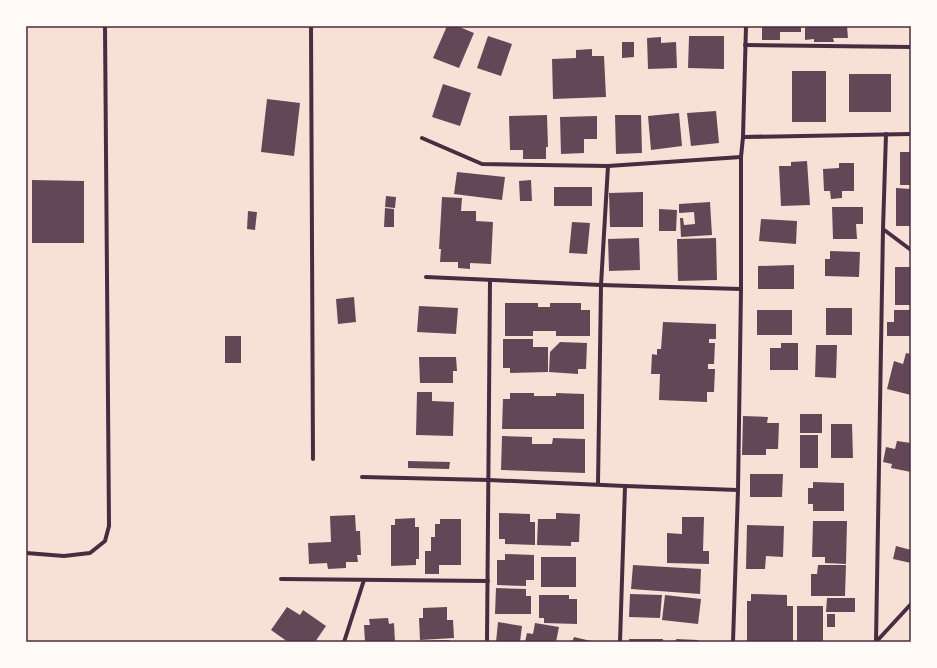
<svg xmlns="http://www.w3.org/2000/svg" width="937" height="668" font-family="Cabin,sans-serif">
	<style>
		.building { fill: #644757 }
		.lines { fill: none; stroke-linecap: round; stroke-linejoin: round }
		.minor { stroke: #4a2c40; stroke-width: 4 }
		.neatline { fill: none; stroke: #4a2c40; stroke-width: 1.5 }
	</style>
	<rect width="100%" height="100%" fill="#f7e1d7"/>
	<g class="building">
		<path d="M447 26H457L474 33 459 68 433 58Z"/>
		<path d="M762 26H801V32H780V40H762Z"/>
		<path d="M805 26H847L848 38H833L834 42H814V39L805 40Z"/>
		<path d="M488 36 512 44 501 76 477 68Z"/>
		<path d="M689 36H724V69L688 68Z"/>
		<path d="M661 37V43L676 42 677 68 648 69 647 38Z"/>
		<path d="M622 42H634V57L622 58Z"/>
		<path d="M592 49V56H604L606 97 553 99 552 59 576 58V50Z"/>
		<rect x="792" y="71" width="34" height="51"/>
		<rect x="849" y="74" width="42" height="38"/>
		<path d="M443 84 471 93 460 126 432 117Z"/>
		<path d="M267 99 300 103 294 156 261 152Z"/>
		<path d="M716 111 719 143 691 146 687 113Z"/>
		<path d="M679 113 682 146 651 150 648 116Z"/>
		<path d="M547 115 548 147H546V159H523V150H510L509 116Z"/>
		<path d="M615 115H641L642 153 616 154Z"/>
		<path d="M597 116V139H584V153L561 154 560 117Z"/>
		<rect x="900" y="152" width="11" height="33"/>
		<path d="M807 161 810 205 781 206 779 166H791V162Z"/>
		<path d="M839 163H854V191H842V198L831 199 830 191H824L823 169 839 168Z"/>
		<path d="M457 172 505 177 502 200 454 194Z"/>
		<path d="M32 180 84 181V243H32Z"/>
		<path d="M531 180 532 201H520L519 181Z"/>
		<rect x="554" y="187" width="38" height="19"/>
		<path d="M896 188 911 189V226H896Z"/>
		<path d="M643 192V227H610L609 193Z"/>
		<path d="M386 196 396 197 395 208 385 207Z"/>
		<path d="M442 197 462 198 461 211H476V221L493 222 491 264 470 263V269L458 268V262H440L441 249H439Z"/>
		<path d="M710 202 712 235 681 237 680 218H683L684 225 695 224 694 212 679 213V204Z"/>
		<path d="M832 207H863V224H856L857 239H833Z"/>
		<path d="M385 208 394 209V227H384Z"/>
		<path d="M659 209 677 210 676 231H659Z"/>
		<path d="M248 211 257 212 255 230 247 229Z"/>
		<path d="M761 219 797 221 796 244 759 241Z"/>
		<path d="M572 222 590 223 587 254 569 253Z"/>
		<path d="M639 238 640 270 609 271 608 239Z"/>
		<path d="M716 238 717 280 678 281 677 239Z"/>
		<path d="M830 251 860 252 859 277 825 276V259H830Z"/>
		<path d="M794 265V289H758V266Z"/>
		<rect x="895" y="267" width="16" height="38"/>
		<path d="M354 297 356 322 338 324 336 299Z"/>
		<path d="M505 303H538V307H550V303H581V310H590V336H556V331H533V336H505Z"/>
		<path d="M419 306 458 308 456 334 417 332Z"/>
		<rect x="826" y="308" width="26" height="27"/>
		<rect x="757" y="310" width="35" height="25"/>
		<path d="M894 310H911V336H887V322H894Z"/>
		<path d="M663 322 716 324V339H709V343H715L714 364H708V369H715L714 392H707V402L659 400 660 374H651L652 354 657 355V349H661Z"/>
		<rect x="225" y="336" width="16" height="27"/>
		<path d="M503 339H533V347H548V372L510 373V368H503Z"/>
		<path d="M560 342 587 343 586 369H578V374L549 372 550 352Z"/>
		<path d="M781 343H798V370H770V348H781Z"/>
		<path d="M816 345H837L836 378 815 377Z"/>
		<path d="M906 353 911 354V395L887 389 894 361 903 364Z"/>
		<path d="M419 357H456L457 371H453V383H420Z"/>
		<path d="M417 392H432V401L454 402 453 436 416 435Z"/>
		<path d="M510 393H534V396H556V393L584 394V429H502L503 399H510Z"/>
		<rect x="800" y="414" width="22" height="19"/>
		<path d="M743 416 768 417 767 423H779L778 449H766V455H742Z"/>
		<path d="M831 424H852L853 458H831Z"/>
		<rect x="800" y="435" width="18" height="33"/>
		<path d="M502 436 532 437V444H552L553 438 585 439V473L501 470Z"/>
		<path d="M897 441 911 443V472L891 468 892 464 883 462 886 447 895 449Z"/>
		<path d="M408 461 450 462 449 469 408 468Z"/>
		<path d="M750 474H783L782 497H750Z"/>
		<path d="M813 482 844 483V511H813V504H808V488H813Z"/>
		<path d="M499 513 530 514V522H535V545L505 544V539H499Z"/>
		<path d="M556 513 580 514 579 542H571V546L537 545 538 519H556Z"/>
		<path d="M355 515 356 531H360L361 555H357L358 562H346V568L328 569 327 563 309 564 308 543 331 542 330 516Z"/>
		<path d="M682 517H704L703 551H709V564L667 563V533L682 534Z"/>
		<path d="M415 518V527H419V559H416V565L391 566V525H395V519Z"/>
		<path d="M440 519H461V565H439V574H425V551H431V537H435V524H440Z"/>
		<path d="M813 521H847L846 564 825 563V557H812Z"/>
		<path d="M747 525 784 526 783 557 766 556 765 569H746Z"/>
		<path d="M896 546 911 550V563L893 559Z"/>
		<path d="M505 554 534 555V580H526V586L497 585V560H505Z"/>
		<rect x="541" y="557" width="35" height="30"/>
		<path d="M633 565 701 569 700 594 631 589Z"/>
		<path d="M818 565H846L845 596H811V574H817Z"/>
		<path d="M496 588 526 589V596H531V614H495Z"/>
		<path d="M630 594 662 595 660 618 629 617Z"/>
		<path d="M751 594 787 595V606H793V642H747V601H751Z"/>
		<path d="M539 595H569V599H577V624L544 623V618H539Z"/>
		<path d="M665 595 701 599 698 624 662 620Z"/>
		<path d="M827 598H855V612H826Z"/>
		<rect x="797" y="606" width="26" height="36"/>
		<path d="M287 607 300 615 303 610 326 626 315 642H288L271 630Z"/>
		<path d="M447 607V620H453L454 638 420 640 419 618H423V608Z"/>
		<rect x="827" y="614" width="8" height="13"/>
		<path d="M388 618 389 624 394 623 395 642H365L364 625H370L369 619Z"/>
		<path d="M498 622 522 626 520 642H496Z"/>
		<path d="M535 623 559 627 556 642H525L527 633 533 634Z"/>
		<path d="M574 637 591 641V642H572Z"/>
		<rect x="629" y="639" width="34" height="3"/>
		<path d="M676 639 698 640V642H676Z"/>
		<path d="M449 640V642H418V641Z"/>
	</g>
	<g class="lines">
		<g class="minor">
			<path d="M311 26 313 459"/>
			<path d="M745 45 911 47"/>
			<path d="M743 137 911 134"/>
			<path d="M422 138 482 164 608 166 741 157"/>
			<path d="M883 229 911 250"/>
			<path d="M426 277 601 285 741 289"/>
			<path d="M362 477 489 480 625 486 738 490"/>
			<path d="M598 484 601 285 608 166"/>
			<path d="M26 553 64 556 90 553 105 541 109 526 105 26"/>
			<path d="M281 579 488 581"/>
			<path d="M344 642 364 580"/>
			<path d="M487 642 490 281"/>
			<path d="M620 642 625 486"/>
			<path d="M733 642 738 490 741 289V157L743 137 746 26"/>
			<path d="M876 642 883 229 886 134"/>
			<path d="M876 642 911 604"/>
		</g>
	</g>
	<rect width="937" height="668" fill="none" stroke="#fffaf5" stroke-width="54"/>
	<rect x="27" y="27" width="883" height="614" class="neatline"/>
</svg>
